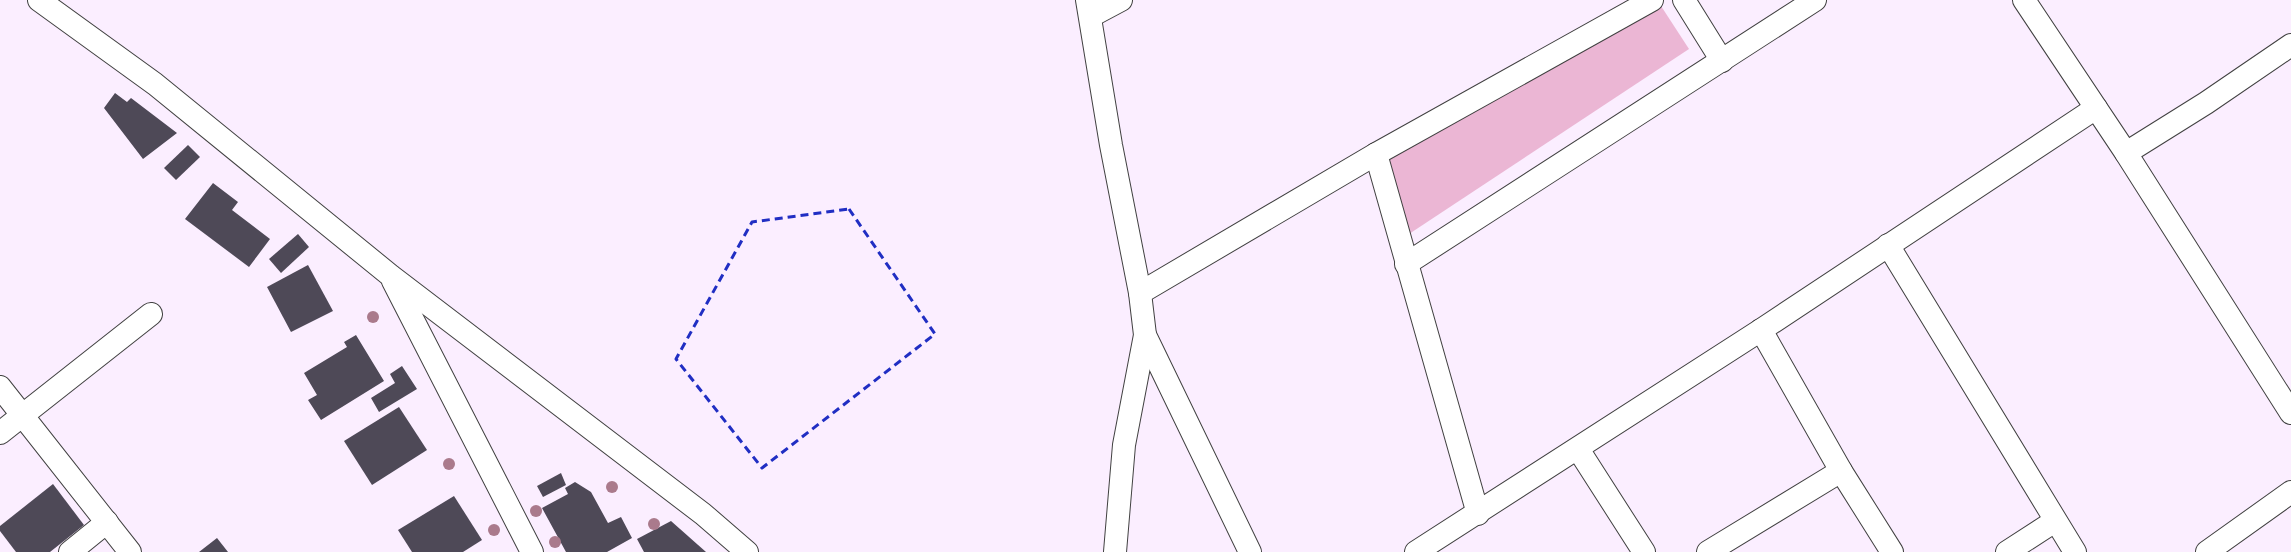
<svg xmlns="http://www.w3.org/2000/svg" width="2291" height="552" font-family="'Playfair Display',serif">
	<style>
		.green { fill: #ebb6d4 }
		.building { fill: #4e4957 }
		.lines { fill: none; stroke-linecap: round; stroke-linejoin: round }
		.minor-casing { stroke: #414141; stroke-width: 24 }
		.minor { stroke: #fff; stroke-width: 22 }
		.tree { fill: #aa7a8c }
		.marked { fill: none; stroke: #202ec3; stroke-width: 3; stroke-dasharray: 8 5; stroke-linejoin: round }
	</style>
	<rect width="100%" height="100%" fill="#fbeeff"/>
	<path class="green" d="M1661 6 1689 49 1406 236 1385 158Z"/>
	<g class="building">
		<path d="M115 93 127 102 131 98 177 133 143 159 104 108Z"/>
		<path d="M188 145 200 157 176 180 164 168Z"/>
		<path d="M213 183 238 202 232 210 270 239 249 267 185 219Z"/>
		<path d="M298 234 309 247 281 273 269 259Z"/>
		<path d="M308 265 333 311 291 332 267 287Z"/>
		<path d="M356 335 384 381 321 420 308 400 317 395 304 373 347 347 344 342Z"/>
		<path d="M402 366 417 389 379 412 371 398 395 383 390 374Z"/>
		<path d="M399 407 427 450 372 485 344 441Z"/>
		<path d="M561 473 566 485 543 497 537 486Z"/>
		<path d="M575 482 591 492 608 523 621 517 632 538 607 552H566L542 508 568 494 565 488Z"/>
		<path d="M53 484 84 525 50 552H16L0 531V526Z"/>
		<path d="M454 496 482 540 463 552H412L398 530Z"/>
		<path d="M671 521 706 552H644L637 539Z"/>
		<path d="M217 538 228 552H199Z"/>
	</g>
	<g class="lines">
		<g class="minor-casing">
			<g id="minor">
				<path d="M39 0 155 84 391 276 703 514 747 552"/>
				<path d="M1087 0 1111 145 1140 293 1145 335 1124 445 1115 552"/>
				<path d="M1684 0 1722 61"/>
				<path d="M2024 0 2126 153 2291 413"/>
				<path d="M1091 16 1121 0"/>
				<path d="M2126 153 2206 103 2291 45"/>
				<path d="M1376 154 1478 514"/>
				<path d="M1888 245 2075 552"/>
				<path d="M1406 264 1815 0"/>
				<path d="M393 281 532 552"/>
				<path d="M1140 293 1376 154 1652 0"/>
				<path d="M1761 330 1841 471 1892 552"/>
				<path d="M1145 335 1250 552"/>
				<path d="M0 387 130 552"/>
				<path d="M0 433 151 314"/>
				<path d="M1578 449 1644 552"/>
				<path d="M70 552 107 522"/>
				<path d="M1416 552 1761 330 2096 108"/>
				<path d="M1708 552 1841 471"/>
				<path d="M2007 552 2055 521"/>
				<path d="M2207 552 2291 492"/>
			</g>
		</g>
		<use href="#minor" class="minor"/>
	</g>
	<g class="tree">
		<circle cx="373" cy="317" r="6"/>
		<circle cx="449" cy="464" r="6"/>
		<circle cx="612" cy="487" r="6"/>
		<circle cx="536" cy="511" r="6"/>
		<circle cx="654" cy="524" r="6"/>
		<circle cx="494" cy="530" r="6"/>
		<circle cx="555" cy="542" r="6"/>
	</g>
	<path class="marked" d="M849 209 935 334 762 468 676 359 752 222Z"/>
</svg>
